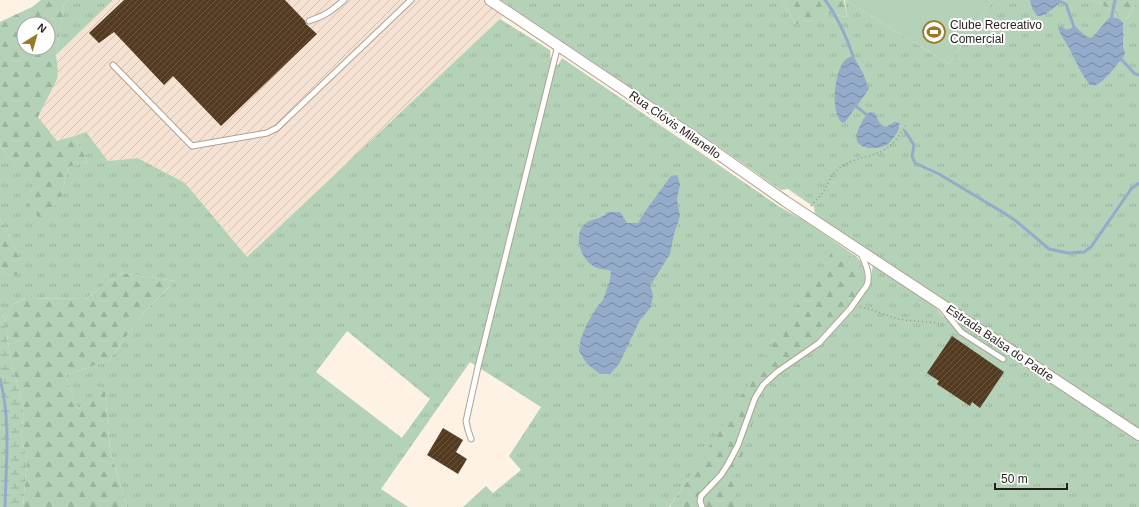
<svg xmlns="http://www.w3.org/2000/svg" width="1139" height="507" font-family="Arial,sans-serif">
	<style>
		.industrial { fill: url(#industrial-furrows) }
		.grass { fill: url(#grass-tufts); fill-rule: evenodd }
		.forest { fill: url(#forest-firs); fill-rule: evenodd }
		.wetland { fill: url(#wetland-marsh) }
		.park { fill: #b3d2b7 }
		.water { fill: url(#water-waves) }
		.lines { fill: none; stroke-linecap: round; stroke-linejoin: round }
		.stream { stroke: #93acca; stroke-width: 3 }
		.building { fill: url(#building-hatch) }
		.service-casing { stroke: #aea295; stroke-width: 7 }
		.minor-casing { stroke: #aea295; stroke-width: 12 }
		.path { stroke: #9b9289; stroke-width: 1.5; stroke-dasharray: 1 3; stroke-linecap: butt }
		.service { stroke: #fff; stroke-width: 5 }
		.minor { stroke: #fff; stroke-width: 10 }
		.labels { text-anchor: middle; stroke-width: 4; stroke-linejoin: round; paint-order: stroke }
		.poi-label { font-size: 12px; fill: #241f1b; stroke: #fff; text-anchor: start }
		.street-label { font-size: 12px; fill: #241f1b; stroke: #fff }
	</style>
	<defs>
		<pattern id="industrial-furrows" width="10" height="10" patternUnits="userSpaceOnUse"><rect width="10" height="10" fill="#f5e2d2"/><path d="M-1 1l2-2M0 10L10 0M9 11l2-2" fill="none" stroke="#d2c1b4"/></pattern>
		<pattern id="grass-tufts" width="24" height="20" patternUnits="userSpaceOnUse"><rect width="24" height="20" fill="#b3d2b7"/><path d="M3 7l-1-3M5 7V3M7 7l1-3M15 17l-1-3M17 17v-4M19 17l1-3" fill="none" stroke="#9ab49d"/></pattern>
		<pattern id="forest-firs" width="22" height="20" patternUnits="userSpaceOnUse"><rect width="22" height="20" fill="#b3d2b7"/><path d="M5 1l3.5 6h-7zM16 11l3.5 6h-7z" fill="#9ab49d"/></pattern>
		<pattern id="wetland-marsh" width="20" height="14" patternUnits="userSpaceOnUse"><rect width="20" height="14" fill="#b3d2b7"/><path d="M1 5h8M5 5V1M11 12h8M15 12V8" fill="none" stroke="#9ab49d"/></pattern>
		<pattern id="water-waves" width="16" height="10" patternUnits="userSpaceOnUse"><rect width="16" height="10" fill="#93acca"/><path d="M0 5q4-4 8 0t8 0" fill="none" stroke="#788ba3"/></pattern>
		<pattern id="building-hatch" width="6" height="6" patternUnits="userSpaceOnUse"><rect width="6" height="6" fill="#523b21"/><path d="M-1 1l2-2M0 6l6-6M5 7l2-2" fill="none" stroke="#675540"/></pattern>
	</defs>
	<rect width="100%" height="100%" fill="#fef2e4"/>
	<path class="industrial" d="M113 0H501L512 8 247 257 185 183 139 158 108 161 86 132 57 141 38 117 57 79 58 70 56 55Z"/>
	<g class="grass">
		<path d="M69 0H113L56 55 64 4Z"/>
		<path d="M501 0H782L795 23 824 13 847 17 845 0 949 64 993 0H1093C1105 6 1115 14 1127 19L1138 0H1139V431L1025 356 818 216 815 214 814 207 788 189 781 190 707 139Z"/>
		<path d="M500 19 550 50 551 62 558 65 562 58 780 207 805 221 857 257C863 263 864 269 865 277L871 278 873 264 930 301 944 317 949 314 1139 439V507H735L691 475 669 507H463L486 486 493 493 521 470 509 456 541 407 470 362 381 489 408 507H127L110 451 105 390 78 409 65 375 108 361 146 310 175 281 121 273 85 299 26 298 13 304 5 321 0 307V271L10 276 22 263 0 218V143L7 156 37 177 27 204 60 202 68 167 88 162 74 136 86 132 108 161 138 158 185 183 247 257ZM347 331 430 399 402 438 316 372Z"/>
	</g>
	<g class="forest">
		<path d="M41 0H69L64 4 56 55 58 70 57 79 38 117 57 141 74 136 88 162 68 167 60 202 41 220 27 204 36 177 7 156 0 143V22L32 7ZM24 24H48V48H24Z"/>
		<path d="M782 0H844L847 17 824 13 807 27 795 23Z"/>
		<path d="M1093 0H1138L1127 19C1115 14 1105 6 1093 0Z"/>
		<path d="M0 218 22 263 18 274 10 276 0 271Z"/>
		<path d="M836 246 861 264 862 278 858 290 850 305 833 324 816 342 774 370 767 376 761 382 753 396 757 408 746 446 733 480 738 507H671L670 506 691 475Z"/>
		<path d="M121 273 175 281 146 310 108 361 65 375 78 409 105 389 110 451 127 507H23L27 459 21 438 24 407 11 363 5 321 13 304 26 298 85 299Z"/>
	</g>
	<path class="wetland" d="M0 307 5 321 11 363 24 407 21 438 27 459 23 507H0Z"/>
	<path class="park" d="M845 0H993L949 64Z"/>
	<g class="water">
		<path d="M1030 0H1061V2C1054 7 1046 17 1037 16L1032 8Z"/>
		<path d="M1111 17C1117 18 1120 18 1123 23V47L1125 53C1122 60 1103 83 1096 85 1095 86 1091 85 1090 85 1081 74 1076 61 1069 48 1065 41 1061 36 1058 28L1061 26 1066 30 1074 27C1080 30 1085 37 1091 38 1099 32 1103 22 1111 17Z"/>
		<path d="M853 56 863 73 869 89 845 122 842 123C830 112 834 72 845 60 847 58 850 57 853 56Z"/>
		<path d="M870 112 875 113 880 124 886 127 894 122 899 123C900 129 897 132 894 137 892 139 890 142 888 144 884 147 880 147 876 148 860 149 851 142 860 126 863 121 864 115 870 112Z"/>
		<path d="M677 175 680 184 677 199 680 216 674 234 670 254 650 286 653 294 651 307 640 320 619 364 610 374H600L587 364 579 351 581 338 587 324 597 307 603 300 610 280 611 271C605 269 597 269 593 266 581 259 573 236 584 225 590 218 597 220 603 216 605 215 606 213 607 212H620L627 223H638L646 210 671 176Z"/>
	</g>
	<g class="lines">
		<g class="stream">
			<path d="M825 0C838 17 846 36 853 56V59"/>
			<path d="M1057 0 1066 4 1074 27 1077 30"/>
			<path d="M1111 20 1115 0"/>
			<path d="M1119 59 1122 60 1135 74 1139 75"/>
			<path d="M856 103V106L868 116"/>
			<path d="M905 131 914 145 912 156 915 163 939 174 1004 213 1016 221 1049 249 1068 253 1084 252 1091 247 1131 189 1139 183"/>
			<path d="M0 379C11 421 6 464 5 507"/>
		</g>
	</g>
	<g class="building">
		<path d="M124 0H285L305 21 306 24 317 34 221 126 173 76 164 85 114 32 99 43 89 33Z"/>
		<path d="M952 336 1004 372 980 408 972 402 970 406 937 384 939 381 927 373Z"/>
		<path d="M443 428 463 440 456 452 467 459 458 474 427 455Z"/>
	</g>
	<g class="lines">
		<g class="service-casing">
			<g id="service">
				<path d="M309 21C326 15 330 12 344 0"/>
				<path d="M113 65 192 146 267 133 277 128 411 0"/>
				<path d="M942 308 961 332 1003 359"/>
				<path d="M471 439 468 430 466 421 478 367 558 45"/>
				<path d="M702 507 700 501 701 496 721 475 728 464 738 445 755 398 763 385 777 372 819 343 850 309 867 285C871 275 865 263 861 253"/>
			</g>
		</g>
		<g class="minor-casing">
			<path id="minor" d="M490 0 694 137 785 201 1139 435"/>
		</g>
		<g class="path">
			<path d="M811 206C815 201 820 197 823 192 828 183 832 173 841 167 855 157 870 158 884 150 894 145 900 134 906 125"/>
			<path d="M860 307C873 309 886 316 899 319 914 322 930 321 946 325"/>
		</g>
		<use href="#service" class="service"/>
		<use href="#minor" class="minor"/>
	</g>
	<defs>
		<g id="stadium-ring" transform="scale(1.15)"><circle r="9.5" fill="#fff" stroke="#9a7923" stroke-width="1.5"/><path d="M0-5a6.5 5 0 1 0 0 10a6.5 5 0 1 0 0-10ZM-3.5-1.8h7v3.6h-7Z" fill="#9a7923"/></g>
	</defs>
	<g fill-rule="evenodd">
		<use href="#stadium-ring" x="934" y="32"/>
	</g>
	<g class="labels">
		<g class="poi-label">
			<text x="950" y="29">Clube Recreativo<tspan x="950" dy="14">Comercial</tspan></text>
		</g>
		<g class="street-label">
			<text transform="translate(675 125) rotate(35)" y="4">Rua Clóvis Milanello</text>
			<text transform="translate(1000 343) rotate(34)" y="4">Estrada Balsa do Padre</text>
		</g>
	</g>
	<g transform="translate(36 36) rotate(37)"><circle r="19" fill="#ffffff" stroke="#a7a5a4"/>
	<path d="M0-3L7 15L0 10L-7 15Z" fill="#9a7923"/>
	<text y="-6" font-size="11" font-weight="bold" text-anchor="middle" fill="#241f1b">N</text>
	</g>
	<path d="M995 483v6h72v-6" fill="none" stroke="#241f1b" stroke-width="2"/>
	<text x="1001" y="483" font-size="12" fill="#241f1b" stroke="#ffffff" stroke-width="3" paint-order="stroke">50 m</text>
</svg>
